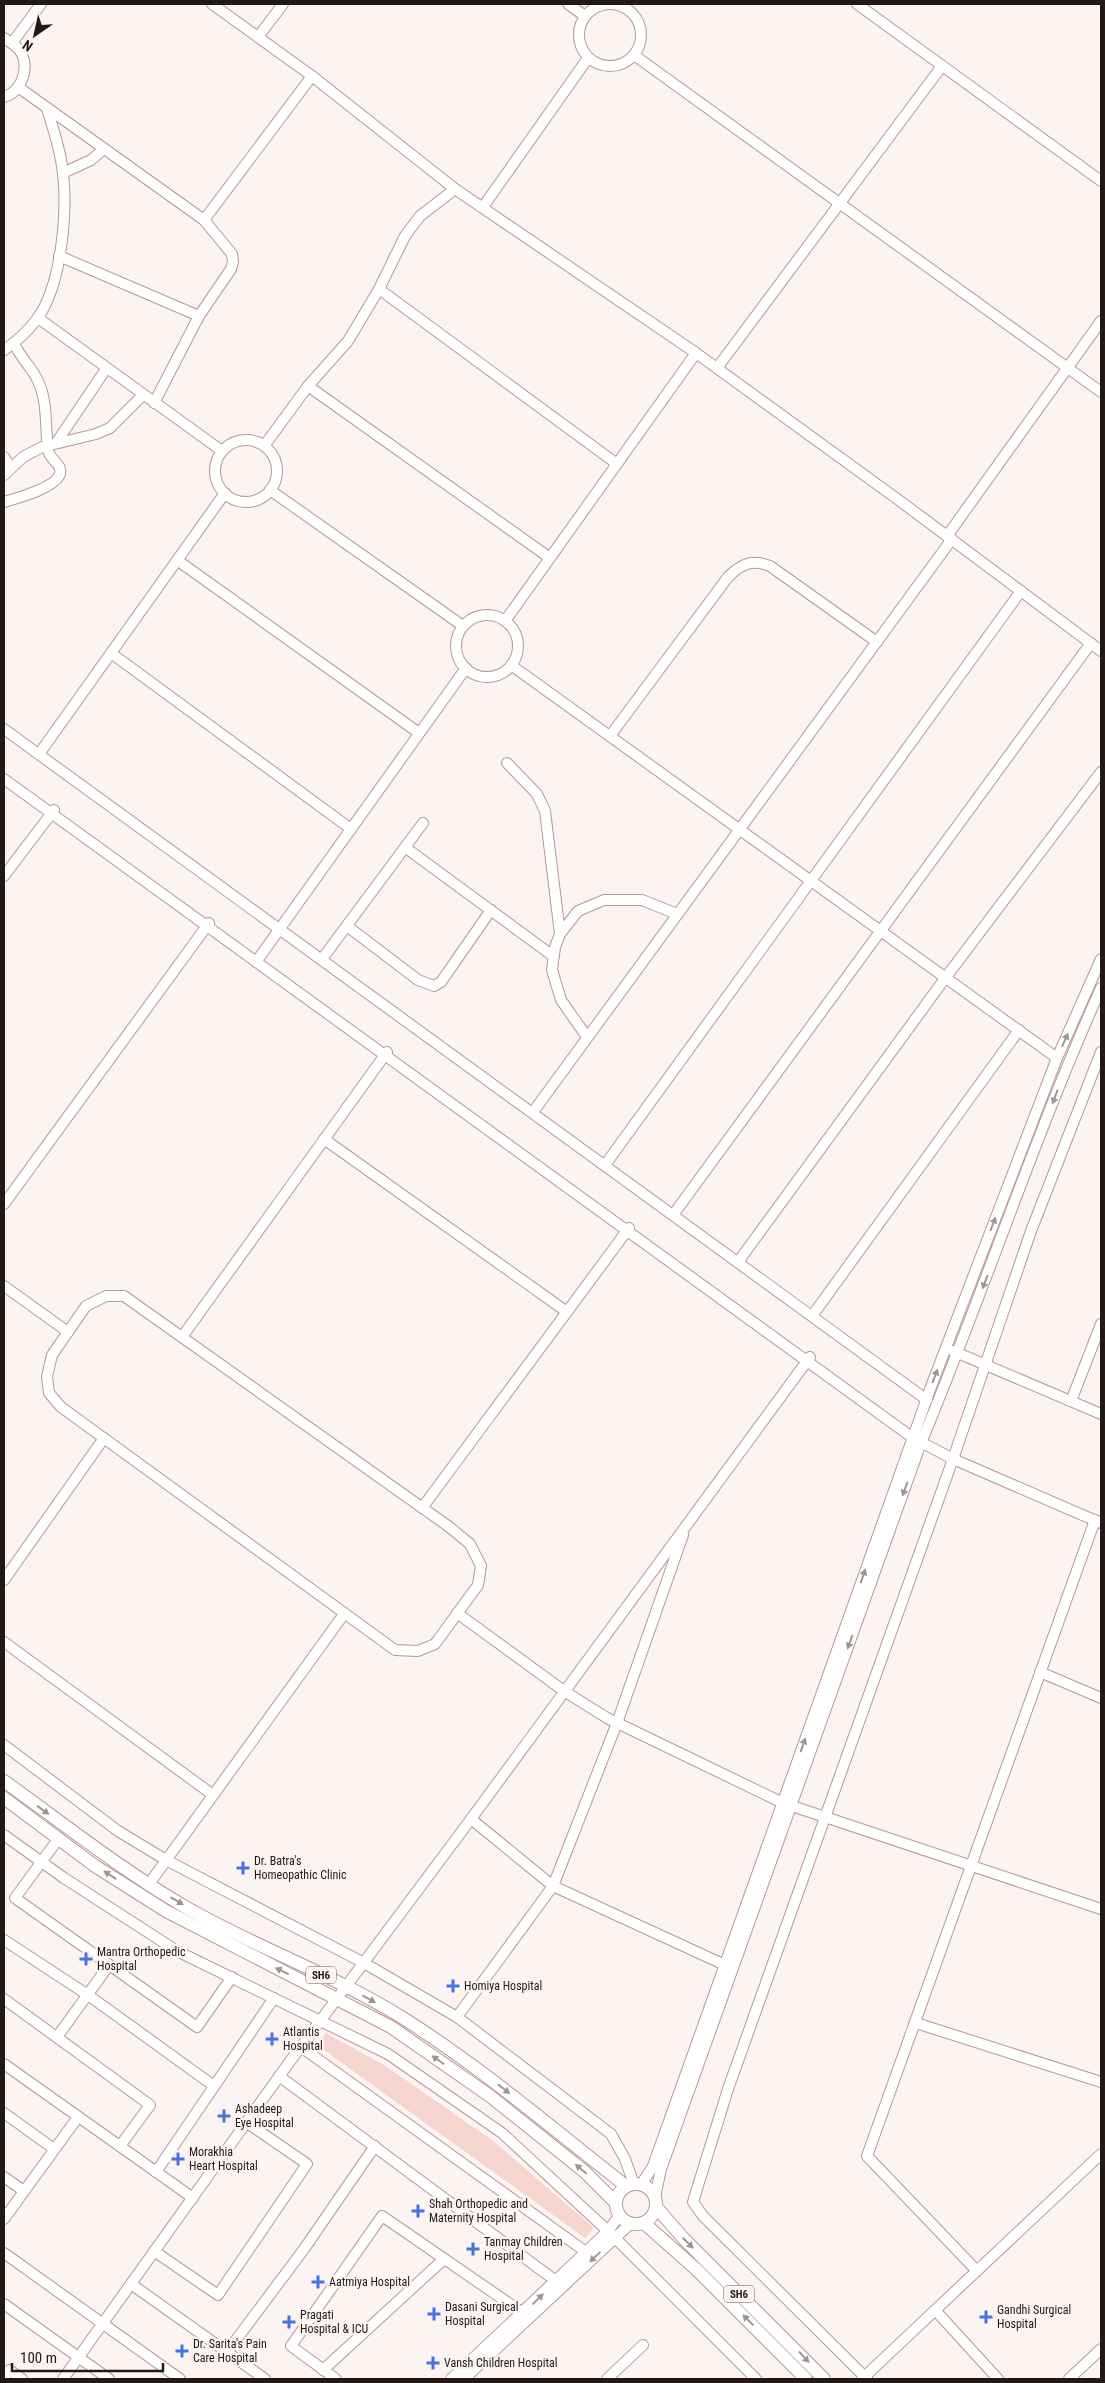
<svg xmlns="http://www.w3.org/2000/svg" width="1105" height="2383" font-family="'Roboto Condensed',sans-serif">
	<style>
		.green { fill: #f7d5cf }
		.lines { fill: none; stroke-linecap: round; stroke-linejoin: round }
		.minor-casing { stroke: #b89891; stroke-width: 12 }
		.major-casing { stroke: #b89891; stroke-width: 14 }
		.minor { stroke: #fff; stroke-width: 10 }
		.major { stroke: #fff; stroke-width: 12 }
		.oneway { fill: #9c9796 }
		.poi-dot { fill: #4572e4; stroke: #fbf4f3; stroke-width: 2 }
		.labels { text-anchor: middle; stroke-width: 4.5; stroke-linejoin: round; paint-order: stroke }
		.shield { fill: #fbf4f3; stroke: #645a58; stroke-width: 1 }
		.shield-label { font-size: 11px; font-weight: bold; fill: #241816 }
		.poi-label { font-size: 12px; fill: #241816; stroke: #fbf4f3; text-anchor: start }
	</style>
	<rect width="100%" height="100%" fill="#fbf4f3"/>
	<path class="green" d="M326 2033 384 2065 492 2140 594 2228 585 2238 317 2045Z"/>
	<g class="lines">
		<g class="minor-casing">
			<g id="minor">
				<path d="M212 4 312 76 455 189 696 353 900 501 1101 651"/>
				<path d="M568 4 585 16"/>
				<path d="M857 4 1101 181"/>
				<circle cx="610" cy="35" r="31"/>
				<path d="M258 37 283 4"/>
				<path d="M4 38C11 43 18 46 22 54 29 70 21 92 4 97"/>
				<path d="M12 43 41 4"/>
				<path d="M634 55 1101 392"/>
				<path d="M18 87 204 220 232 254 233 262 231 269 199 316 154 403"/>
				<path d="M63 173 91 160 104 149"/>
				<path d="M483 207 588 58"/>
				<path d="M204 220 312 76"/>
				<path d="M59 256 199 316"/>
				<path d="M379 289 617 464"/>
				<path d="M38 318 222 451"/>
				<path d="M4 350C16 342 28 331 37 319 63 283 69 203 61 160 58 143 52 125 47 108"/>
				<path d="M717 368 942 66"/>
				<path d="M308 386 550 558"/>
				<circle cx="246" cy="471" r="31"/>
				<path d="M56 443 106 369"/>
				<path d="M264 446 308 386 348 341 379 289 405 236 420 216 455 189"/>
				<path d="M4 457 11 468"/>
				<path d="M4 475 23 457 42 447 96 434 110 428 143 395"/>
				<path d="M270 490 463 626"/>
				<path d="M4 502C17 498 52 489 59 476 65 465 49 460 48 450 45 428 48 402 38 381 32 367 20 358 14 343"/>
				<path d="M947 536 1101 321"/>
				<path d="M177 560 419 733"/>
				<circle cx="487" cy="646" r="31"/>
				<path d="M505 621 696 353"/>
				<path d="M111 653 351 829"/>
				<path d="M511 665 1057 1058"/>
				<path d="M4 729 927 1400"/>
				<path d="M610 736 728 577C741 564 752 559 770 566L877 642"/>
				<path d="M39 754 225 493"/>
				<path d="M507 763 537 794 545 811 560 934"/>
				<path d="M4 779 913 1438 953 1459 1101 1523"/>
				<path d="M406 848 553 956"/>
				<path d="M4 876 54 810"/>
				<path d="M347 926 418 980 434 986 441 982 491 910"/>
				<path d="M322 959 423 823"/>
				<path d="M256 962 466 668"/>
				<path d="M587 1037 561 1000 552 970 555 947 560 934 578 911 604 900H642L677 914"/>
				<path d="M533 1112 952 539"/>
				<path d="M324 1139 567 1312"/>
				<path d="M605 1165 1021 591"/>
				<path d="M4 1204 209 923"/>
				<path d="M673 1215 1091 643"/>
				<path d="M738 1262 946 977 1101 772"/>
				<path d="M4 1286 68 1332"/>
				<path d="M106 1296H124L448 1526 470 1544 481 1566 478 1585 435 1644 418 1651 395 1650 61 1407 49 1393 47 1377 52 1355 86 1306Z"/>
				<path d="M812 1316 1019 1030"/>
				<path d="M182 1337 387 1052"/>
				<path d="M953 1351 1101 1414"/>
				<path d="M1071 1401 1101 1324"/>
				<path d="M422 1508 629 1228"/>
				<path d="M683 1535 617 1723 553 1886 725 1965"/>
				<path d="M4 1580 104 1438"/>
				<path d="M457 1613 564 1691 607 1718 783 1803 1101 1909"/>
				<path d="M4 1642 213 1795"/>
				<path d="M1040 1672 1101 1698"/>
				<path d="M4 1745 118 1831 166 1860 364 1963 457 2017 611 2134 625 2159 634 2184"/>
				<path d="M4 1835 64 1878 177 1951 388 2054 502 2133 608 2231 756 2379"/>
				<path d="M59 1838 15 1898 197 2027 232 1977"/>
				<path d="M149 1884 344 1614"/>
				<path d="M4 1940 88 1995 214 2086"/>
				<path d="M4 1999 150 2105 120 2146"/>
				<path d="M457 2017 553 1886 471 1819"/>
				<path d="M916 2023 1101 2082"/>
				<path d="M57 2037 109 1965"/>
				<path d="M301 2047 586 2252"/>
				<path d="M4 2064 193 2198"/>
				<path d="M279 2076 556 2281"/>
				<path d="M4 2113 54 2149"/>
				<path d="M156 2172 274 1998"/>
				<path d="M4 2177 24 2191"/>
				<path d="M641 2185 653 2166 932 1384 1057 1058 1101 959"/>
				<path d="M655 2197 661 2169 921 1443C984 1292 1034 1137 1101 988"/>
				<path d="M4 2219 78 2117"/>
				<path d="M154 2251 218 2295 307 2164 246 2122"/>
				<path d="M4 2253 180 2379"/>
				<path d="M977 2271 867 2156 1095 1520"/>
				<path d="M131 2284 265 2379"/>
				<path d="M4 2304 109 2379"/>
				<path d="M935 2310 998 2379"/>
				<path d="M227 2352 304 2249 375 2146"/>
				<path d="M323 2370 444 2259"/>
				<path d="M4 2378 9 2370 22 2379"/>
				<path d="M63 2379 288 2064 471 1819 810 1357"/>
				<path d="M336 2379 291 2346 382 2216 523 2313"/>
				<path d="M451 2379 608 2231 619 2216"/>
				<path d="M464 2379 630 2224"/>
				<path d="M607 2379 643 2345"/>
				<path d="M862 2379 1101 2154"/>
				<path d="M867 2379 703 2216 693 2202 728 2089 953 1459 1031 1231 1101 1052"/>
				<path d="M1069 2379 1101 2349"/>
			</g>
		</g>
		<g class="major-casing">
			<g id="major">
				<path d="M4 1781C64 1824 123 1871 187 1908 257 1948 334 1975 403 2018 482 2068 553 2129 626 2186"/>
				<path d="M4 1798 95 1866 166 1911 391 2027 490 2096 585 2172 616 2203"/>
				<circle cx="636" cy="2204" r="20"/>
				<path d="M656 2207 684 2239 824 2379"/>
				<path d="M644 2223 697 2270 806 2379"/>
			</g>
		</g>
		<use href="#minor" class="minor"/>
		<use href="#major" class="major"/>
	</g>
	<defs><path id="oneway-solid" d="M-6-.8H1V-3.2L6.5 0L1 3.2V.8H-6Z" transform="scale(1.25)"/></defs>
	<g class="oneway">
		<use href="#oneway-solid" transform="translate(1065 1040) rotate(-66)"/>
		<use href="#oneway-solid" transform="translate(1055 1097) rotate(110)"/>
		<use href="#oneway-solid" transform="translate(993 1224) rotate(-69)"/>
		<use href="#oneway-solid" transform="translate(985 1282) rotate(111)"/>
		<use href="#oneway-solid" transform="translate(935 1376) rotate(-69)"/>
		<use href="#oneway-solid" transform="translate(905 1489) rotate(110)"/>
		<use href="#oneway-solid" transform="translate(863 1576) rotate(-71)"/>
		<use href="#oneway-solid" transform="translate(850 1642) rotate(110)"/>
		<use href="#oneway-solid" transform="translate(803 1745) rotate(-71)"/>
		<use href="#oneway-solid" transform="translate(43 1810) rotate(36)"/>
		<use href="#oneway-solid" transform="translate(110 1875) rotate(-147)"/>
		<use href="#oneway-solid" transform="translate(177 1901) rotate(31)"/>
		<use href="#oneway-solid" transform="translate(282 1971) rotate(-154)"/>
		<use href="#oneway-solid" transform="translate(369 1999) rotate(29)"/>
		<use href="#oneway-solid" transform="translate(438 2060) rotate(-145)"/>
		<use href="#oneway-solid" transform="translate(504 2089) rotate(38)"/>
		<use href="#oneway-solid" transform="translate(581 2169) rotate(-140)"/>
		<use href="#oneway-solid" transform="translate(688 2243) rotate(45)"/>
		<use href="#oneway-solid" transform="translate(595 2257) rotate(137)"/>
		<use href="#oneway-solid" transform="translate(538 2299) rotate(-44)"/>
		<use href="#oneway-solid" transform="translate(748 2320) rotate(-136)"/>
		<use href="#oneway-solid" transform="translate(804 2357) rotate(47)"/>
	</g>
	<g class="poi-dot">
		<path d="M240.5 1860.5h5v5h5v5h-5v5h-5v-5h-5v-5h5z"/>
		<path d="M83.5 1951.5h5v5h5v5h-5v5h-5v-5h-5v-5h5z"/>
		<path d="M450.5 1978.5h5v5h5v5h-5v5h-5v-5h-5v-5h5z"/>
		<path d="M269.5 2031.5h5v5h5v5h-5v5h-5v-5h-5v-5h5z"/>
		<path d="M221.5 2108.5h5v5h5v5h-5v5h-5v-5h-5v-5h5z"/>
		<path d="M175.5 2151.5h5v5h5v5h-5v5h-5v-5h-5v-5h5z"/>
		<path d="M415.5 2203.5h5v5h5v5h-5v5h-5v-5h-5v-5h5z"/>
		<path d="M470.5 2241.5h5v5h5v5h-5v5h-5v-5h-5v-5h5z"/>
		<path d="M315.5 2274.5h5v5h5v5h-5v5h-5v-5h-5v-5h5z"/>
		<path d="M431.5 2306.5h5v5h5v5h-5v5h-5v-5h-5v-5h5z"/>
		<path d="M983.5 2309.5h5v5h5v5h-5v5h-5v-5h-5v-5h5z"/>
		<path d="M286.5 2314.5h5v5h5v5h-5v5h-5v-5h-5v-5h5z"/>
		<path d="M179.5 2343.5h5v5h5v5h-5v5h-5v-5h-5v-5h5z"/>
		<path d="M430.5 2355.5h5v5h5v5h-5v5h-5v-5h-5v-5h5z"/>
	</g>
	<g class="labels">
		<g class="shield">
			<rect x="306" y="1966.5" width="30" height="17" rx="4"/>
			<rect x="724" y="2285.5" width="30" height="17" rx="4"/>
		</g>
		<g class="shield-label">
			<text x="321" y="1979">SH6</text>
			<text x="739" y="2298">SH6</text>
		</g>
		<g class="poi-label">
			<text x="254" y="1865">Dr. Batra's<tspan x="254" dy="14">Homeopathic Clinic</tspan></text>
			<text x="97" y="1956">Mantra Orthopedic<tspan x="97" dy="14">Hospital</tspan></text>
			<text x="464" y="1990">Homiya Hospital</text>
			<text x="283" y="2036">Atlantis<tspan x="283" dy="14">Hospital</tspan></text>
			<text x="235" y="2113">Ashadeep<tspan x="235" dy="14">Eye Hospital</tspan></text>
			<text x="189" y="2156">Morakhia<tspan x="189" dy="14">Heart Hospital</tspan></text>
			<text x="429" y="2208">Shah Orthopedic and<tspan x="429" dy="14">Maternity Hospital</tspan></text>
			<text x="484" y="2246">Tanmay Children<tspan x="484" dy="14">Hospital</tspan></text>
			<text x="329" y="2286">Aatmiya Hospital</text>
			<text x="445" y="2311">Dasani Surgical<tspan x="445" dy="14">Hospital</tspan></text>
			<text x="997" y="2314">Gandhi Surgical<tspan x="997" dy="14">Hospital</tspan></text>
			<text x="300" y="2319">Pragati<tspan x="300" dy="14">Hospital &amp; ICU</tspan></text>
			<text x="193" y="2348">Dr. Sarita's Pain<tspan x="193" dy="14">Care Hospital</tspan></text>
			<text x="444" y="2367">Vansh Children Hospital</text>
		</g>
	</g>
	<rect width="1105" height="2383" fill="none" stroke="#241816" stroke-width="10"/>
	<g transform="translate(35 35) rotate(214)" stroke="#fbf4f3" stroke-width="4" paint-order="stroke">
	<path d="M0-4L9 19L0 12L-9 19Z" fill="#241816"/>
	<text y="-8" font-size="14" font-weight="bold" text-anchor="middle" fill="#241816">N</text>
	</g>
	<path d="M12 2363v8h151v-8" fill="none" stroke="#241816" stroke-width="2.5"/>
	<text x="20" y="2363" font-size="15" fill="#241816" stroke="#fbf4f3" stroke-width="4" paint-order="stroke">100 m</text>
</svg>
